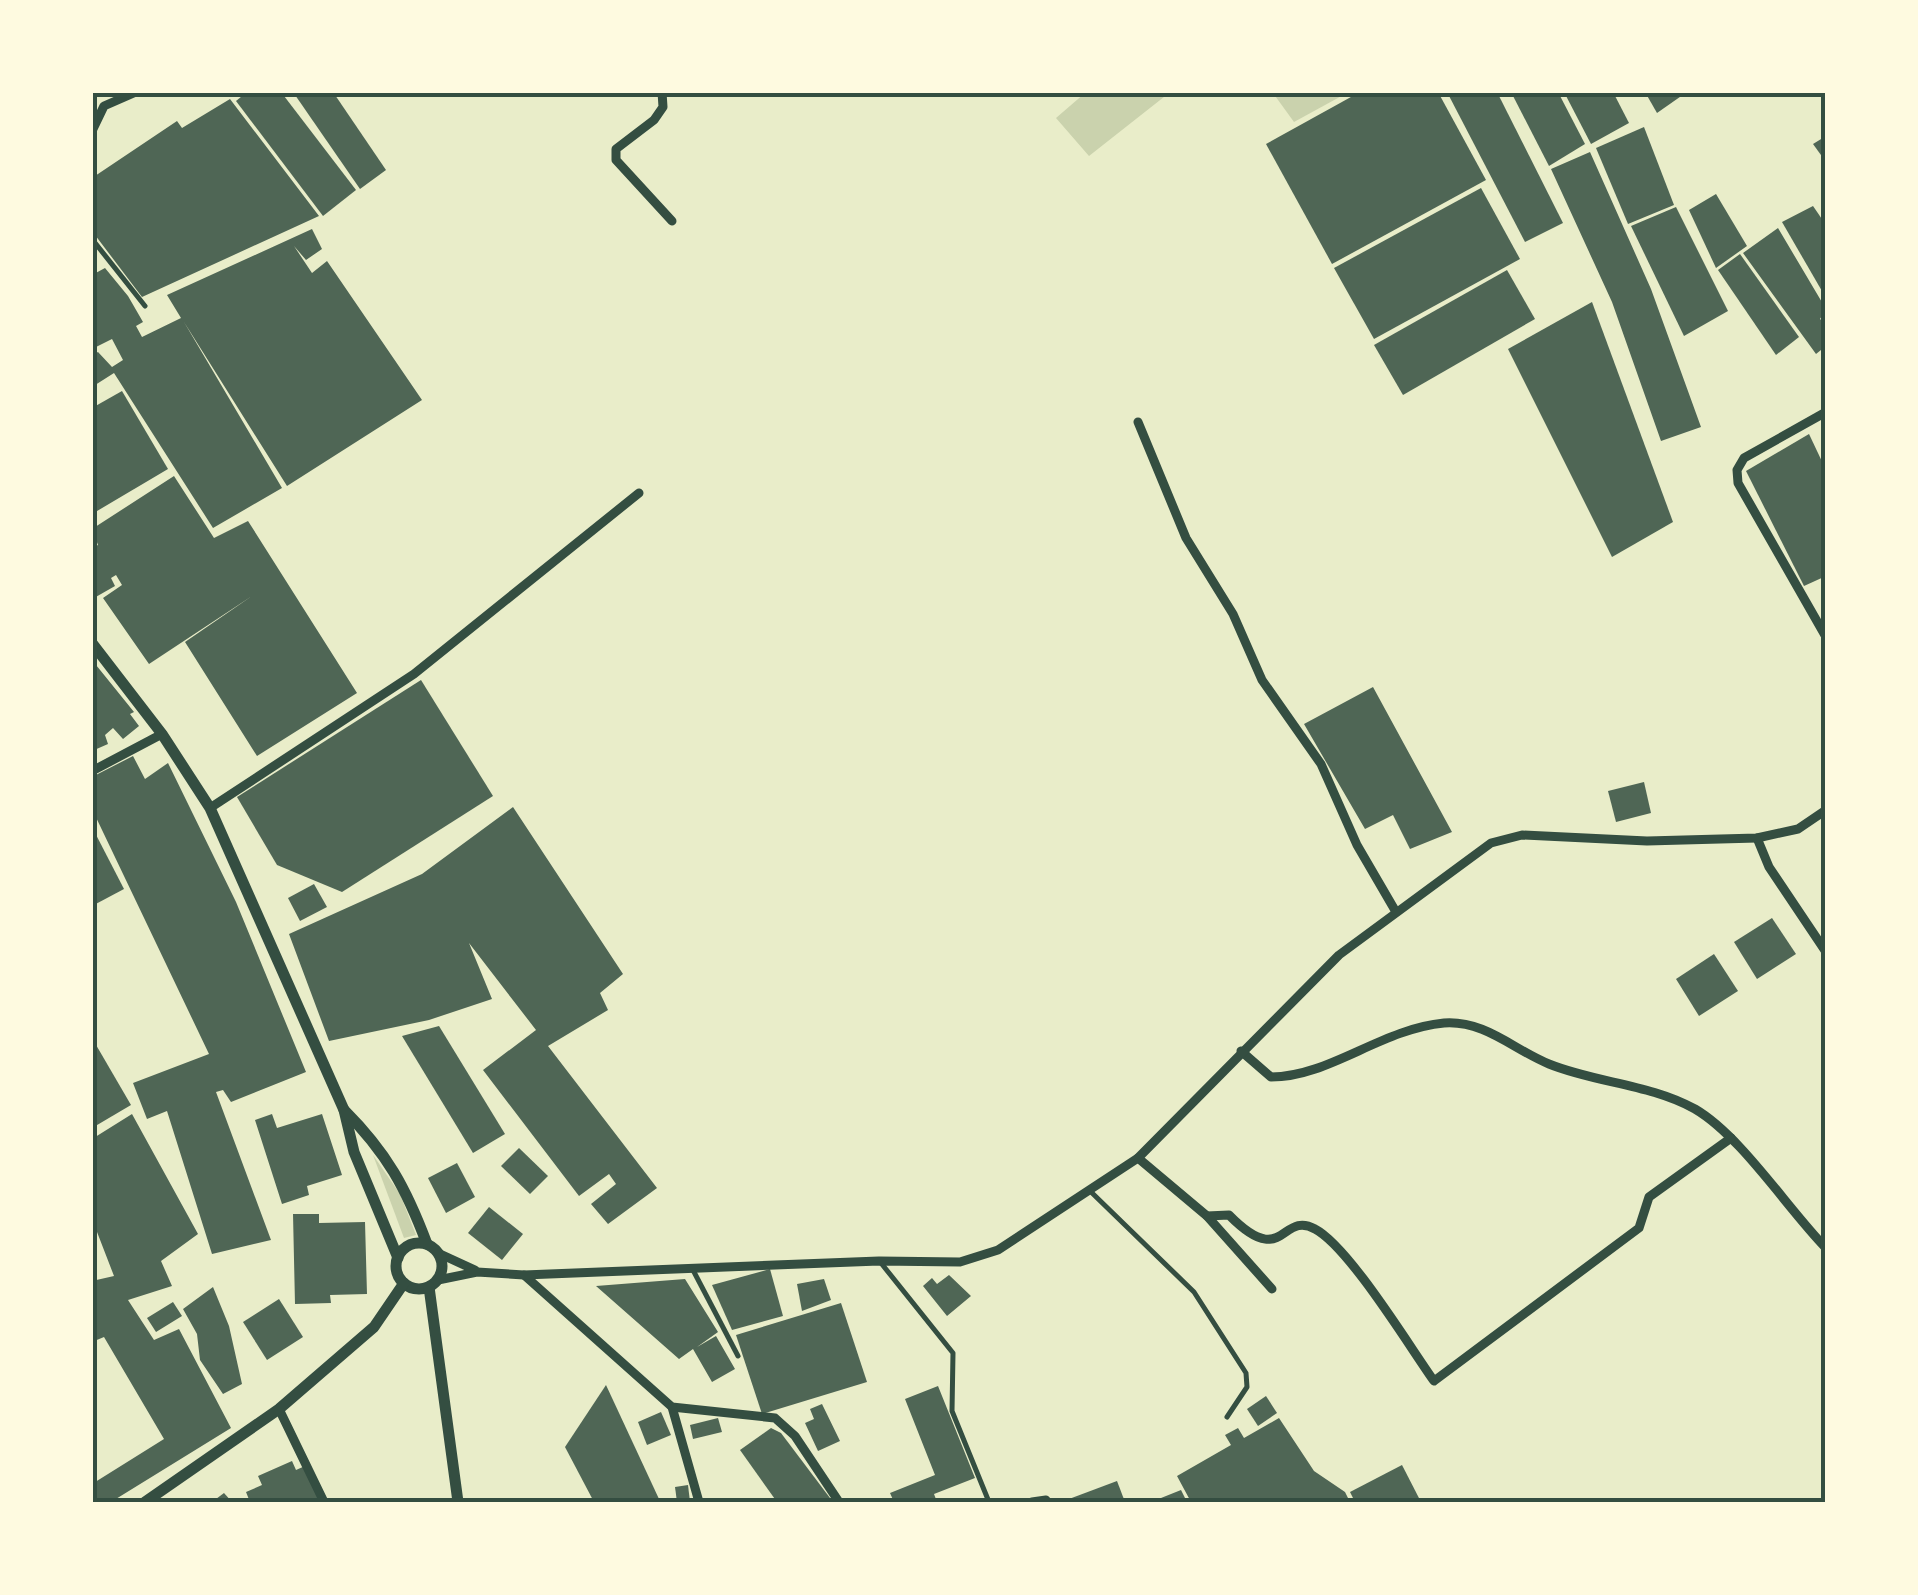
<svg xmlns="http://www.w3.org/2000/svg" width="1918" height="1595" font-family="'PT Sans Narrow',sans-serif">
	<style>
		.green { fill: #cad2ad }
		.building { fill: #4f6655 }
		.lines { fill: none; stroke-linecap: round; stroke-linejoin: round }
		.service { stroke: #344e41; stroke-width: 5 }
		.minor { stroke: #344e41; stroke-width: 9 }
		.tertiary { stroke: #344e41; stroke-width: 11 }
		.neatline { fill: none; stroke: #344e41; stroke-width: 4 }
	</style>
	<rect width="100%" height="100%" fill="#e9edc9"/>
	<g class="green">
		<path d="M1085 93V92L1169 93 1089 156 1056 118Z"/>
		<path d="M1273 93H1347L1294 122Z"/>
		<path d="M373 1155 400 1194 416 1235 404 1238Z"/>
	</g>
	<g class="building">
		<path d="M247 92H281L356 190 323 216 236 101Z"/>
		<path d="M293 92H333L386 170 360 189Z"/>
		<path d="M1360 92H1438L1486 180 1332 264 1266 144Z"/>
		<path d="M1447 92H1497L1563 223 1525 242Z"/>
		<path d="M1511 92H1558L1585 144 1549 166Z"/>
		<path d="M1564 92H1613L1629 123 1591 144Z"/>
		<path d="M1645 92H1687L1657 113Z"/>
		<path d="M230 99 319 216 142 297 92 231V178L177 121 182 128Z"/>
		<path d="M1644 127 1674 205 1628 224 1596 148Z"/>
		<path d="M1826 136V162L1813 144Z"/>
		<path d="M1590 152 1651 289 1701 427 1661 441 1612 302 1551 169Z"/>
		<path d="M1481 188 1520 259 1374 339 1334 268Z"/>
		<path d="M1716 194 1747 246 1716 268 1689 210Z"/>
		<path d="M1813 206 1826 225V298L1782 222Z"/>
		<path d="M1676 207 1728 311 1684 336 1631 226Z"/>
		<path d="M1778 228 1826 309 1820 319 1826 324V346L1816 354 1743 253Z"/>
		<path d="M312 229 322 249 306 260 294 246 312 273 327 261 422 400 287 486 184 322 282 488 213 528 114 373 92 387V355L98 352 112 367 123 360 112 339 92 349V275L105 268 128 296 143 322 136 326 142 337 181 318 167 295Z"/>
		<path d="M1740 254 1799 337 1776 355 1718 270Z"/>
		<path d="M1507 270 1535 319 1403 395 1374 345Z"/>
		<path d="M1592 302 1673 522 1612 557 1508 349Z"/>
		<path d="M122 391 168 469 92 514V408Z"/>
		<path d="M1809 434 1826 470V576L1804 586 1746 471Z"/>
		<path d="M174 476 214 538 248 521 357 693 257 756 185 642 252 596 149 664 103 598 122 585 116 575 111 578 115 586 94 598 92 594V548L98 545 92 529Z"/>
		<path d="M92 660 134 712 130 714 139 726 123 739 113 728 105 735 108 744 92 751Z"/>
		<path d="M421 680 493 796 342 892 277 865 237 797Z"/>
		<path d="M1373 687 1452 832 1410 849 1393 815 1365 829 1304 724Z"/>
		<path d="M133 756 145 779 168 763 236 902 306 1072 231 1102 223 1090 216 1092 271 1240 212 1254 167 1111 147 1119 133 1083 209 1054 92 809V777Z"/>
		<path d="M1644 782 1651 813 1616 822 1608 791Z"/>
		<path d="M513 807 623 974 600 993 608 1010 548 1046 657 1188 608 1224 591 1204 616 1184 609 1174 579 1196 483 1070 536 1030 469 943 492 999 429 1020 329 1041 289 934 422 874Z"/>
		<path d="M92 827 124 889 92 906Z"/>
		<path d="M314 884 327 907 300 921 288 898Z"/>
		<path d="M1772 918 1796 954 1757 979 1734 942Z"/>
		<path d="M1714 954 1738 991 1699 1016 1676 979Z"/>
		<path d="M439 1026 505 1134 473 1153 402 1036Z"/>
		<path d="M92 1038 131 1105 92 1128Z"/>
		<path d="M132 1114 198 1234 161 1261 172 1286 128 1300 154 1340 179 1329 231 1428 111 1502H96L92 1484 164 1439 104 1337 92 1342V1281L114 1276 92 1219V1139Z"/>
		<path d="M272 1114 277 1128 322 1114 342 1175 307 1186 309 1195 282 1204 255 1120Z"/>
		<path d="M519 1148 548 1176 530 1194 501 1166Z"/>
		<path d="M457 1163 475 1197 446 1213 428 1178Z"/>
		<path d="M489 1207 523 1234 502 1260 468 1233Z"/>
		<path d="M293 1214H319V1223L365 1222 367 1294 330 1295 331 1303 295 1304Z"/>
		<path d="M770 1269 783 1316 732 1330 712 1285Z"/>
		<path d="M949 1275 971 1296 947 1316 923 1286 932 1278 937 1284Z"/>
		<path d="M685 1279 718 1332 697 1347 716 1336 735 1369 712 1382 693 1349 679 1359 596 1286Z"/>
		<path d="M824 1279 831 1300 802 1311 797 1284Z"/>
		<path d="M213 1287 229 1326 242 1384 223 1394 200 1360 197 1334 183 1309Z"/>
		<path d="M279 1299 303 1337 267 1360 243 1322Z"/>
		<path d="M173 1302 182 1316 156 1332 147 1318Z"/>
		<path d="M841 1303 867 1382 762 1414 736 1335Z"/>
		<path d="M606 1385 659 1499 652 1502H594L565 1447Z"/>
		<path d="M938 1386 975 1478 934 1494 937 1502H894L890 1493 935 1475 905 1399Z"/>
		<path d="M1266 1396 1277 1413 1258 1426 1247 1409Z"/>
		<path d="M822 1404 840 1441 818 1451 805 1423 814 1419 810 1409Z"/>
		<path d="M661 1412 671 1435 647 1445 638 1422Z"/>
		<path d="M718 1418 722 1432 693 1439 690 1425Z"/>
		<path d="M1279 1418 1314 1471 1345 1492 1350 1502H1191L1177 1476 1231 1445 1225 1435 1238 1428 1244 1438Z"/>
		<path d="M771 1428 781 1433 833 1502H777L740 1450Z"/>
		<path d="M292 1461 296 1470 305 1466 320 1500 250 1502 246 1492 262 1485 258 1476Z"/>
		<path d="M1402 1465 1421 1502H1355L1350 1492Z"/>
		<path d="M1117 1481 1125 1502H1061Z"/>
		<path d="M688 1485 690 1502H677L675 1487Z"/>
		<path d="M1181 1490 1187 1502H1151Z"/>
		<path d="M224 1493 232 1502H212Z"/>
	</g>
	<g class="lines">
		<g class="service">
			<path d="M92 239 145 306"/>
			<path d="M1089 1190 1194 1292 1246 1373 1247 1387 1227 1417"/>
			<path d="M881 1263 953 1353 952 1411 989 1502"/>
			<path d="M693 1270 738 1356"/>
		</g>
		<g class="minor">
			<path d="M662 92 663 107 654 120 616 149V160L672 221"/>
			<path d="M92 131 104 106 136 92"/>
			<path d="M1826 412 1744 458 1737 470 1738 483 1826 637"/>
			<path d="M1138 422 1186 538 1233 614 1262 680 1321 764 1357 845 1396 912"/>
			<path d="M92 771 162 734"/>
			<path d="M210 808 414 674 639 493"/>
			<path d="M1757 838 1769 867 1826 952"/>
			<path d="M1241 1051 1271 1077C1329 1077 1381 1029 1444 1023 1485 1020 1514 1050 1549 1064 1596 1083 1650 1084 1695 1109 1741 1136 1787 1208 1826 1248"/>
			<path d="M1138 1158 1207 1216 1272 1289"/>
			<path d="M1207 1216 1229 1215C1284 1271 1281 1210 1315 1229 1349 1247 1409 1346 1434 1381L1639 1228 1649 1197 1731 1138"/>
			<path d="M438 1253 475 1270"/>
			<path d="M524 1275 672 1407 775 1418 795 1436 839 1502"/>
			<path d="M438 1280 477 1272 524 1275 879 1261 960 1262 998 1250 1138 1158 1339 955 1491 843 1522 835 1647 841 1757 838 1798 829 1826 810"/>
			<path d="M672 1407 699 1502"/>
			<path d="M279 1409 324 1502"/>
			<path d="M1032 1502 1046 1500"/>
		</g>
		<g class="tertiary">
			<path d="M92 643 162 734 210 808 344 1110 354 1152 398 1258"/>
			<path d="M344 1110C387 1153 406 1188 427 1244"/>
			<circle cx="419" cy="1266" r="23"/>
			<path d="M429 1287 458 1502"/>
			<path d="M145 1502 279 1409 374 1327 404 1283"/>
		</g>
	</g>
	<rect width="1918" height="1595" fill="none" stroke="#fefae0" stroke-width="190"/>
	<rect x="95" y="95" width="1728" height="1405" class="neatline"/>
</svg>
